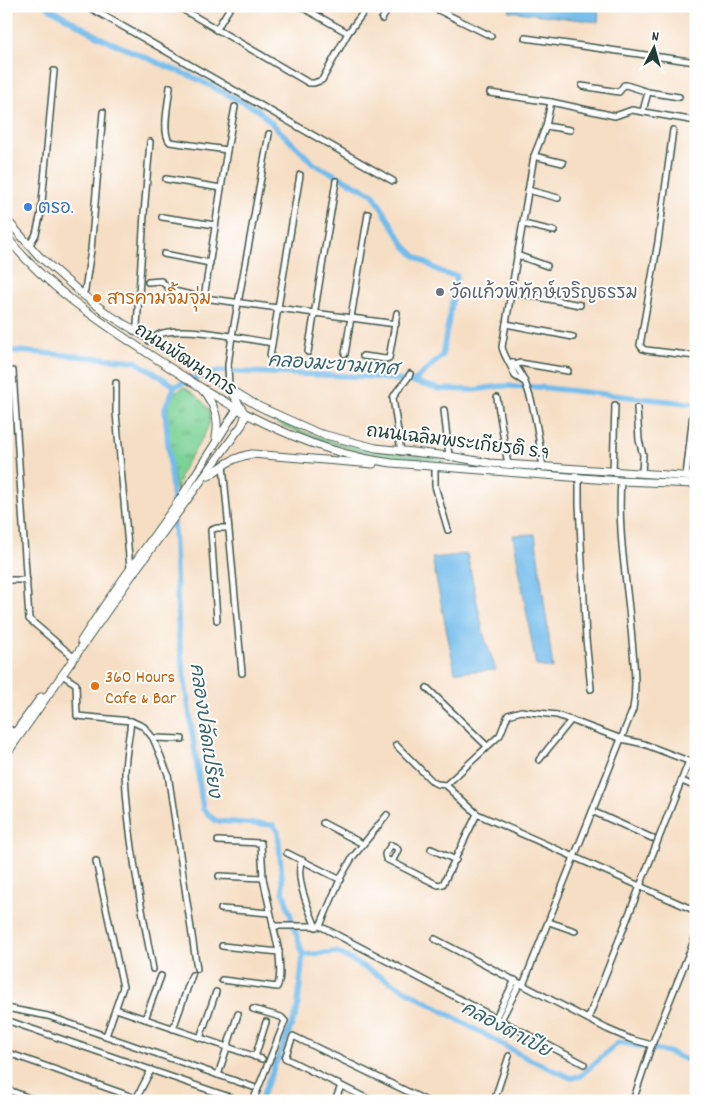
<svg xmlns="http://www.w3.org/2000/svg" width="702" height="1107" font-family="Dekko,'Playpen Sans Thai',sans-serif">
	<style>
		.grass { fill: #7dd295; stroke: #4e8864 }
		.park { fill: url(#park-tufts); stroke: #4e8864 }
		.water { fill: #72bceb; stroke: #487c90 }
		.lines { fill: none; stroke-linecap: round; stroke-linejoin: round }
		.canal { stroke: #72bceb; stroke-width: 5.5 }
		.street-casing { stroke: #3f554a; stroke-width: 8 }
		.secondary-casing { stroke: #3f554a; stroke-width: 9 }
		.street { stroke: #fff; stroke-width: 5 }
		.secondary { stroke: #fff; stroke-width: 7 }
		.shop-dot { fill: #3f7fe0; stroke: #fff; stroke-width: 2 }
		.worship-dot { fill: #6b7280; stroke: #fff; stroke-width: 2 }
		.food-dot { fill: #e8710a; stroke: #fff; stroke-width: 2 }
		.labels { text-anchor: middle; stroke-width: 4; stroke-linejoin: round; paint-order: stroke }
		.shop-label { font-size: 18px; fill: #366cbe; stroke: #fff; text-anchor: start }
		.worship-label { font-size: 18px; fill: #5b616d; stroke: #fff; text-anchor: start }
		.food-label { font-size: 18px; fill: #c56008; stroke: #fff; text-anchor: start }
		.street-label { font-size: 18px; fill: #1f3d34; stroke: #fff }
		.water-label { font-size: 19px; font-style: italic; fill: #38636b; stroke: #fff }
	</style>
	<defs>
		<pattern id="park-tufts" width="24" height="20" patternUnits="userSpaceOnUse" patternTransform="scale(1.25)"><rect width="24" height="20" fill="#7dd295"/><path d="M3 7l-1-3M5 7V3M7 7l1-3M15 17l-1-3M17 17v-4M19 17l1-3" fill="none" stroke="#66ac7a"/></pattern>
	</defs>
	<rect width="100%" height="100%" fill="#fff"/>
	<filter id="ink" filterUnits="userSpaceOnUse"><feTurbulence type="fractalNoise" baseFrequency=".02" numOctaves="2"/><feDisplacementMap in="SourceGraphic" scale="10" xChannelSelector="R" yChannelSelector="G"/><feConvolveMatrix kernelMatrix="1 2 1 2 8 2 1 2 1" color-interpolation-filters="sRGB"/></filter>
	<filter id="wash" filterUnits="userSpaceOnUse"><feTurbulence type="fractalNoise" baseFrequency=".0096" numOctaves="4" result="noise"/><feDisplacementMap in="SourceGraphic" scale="20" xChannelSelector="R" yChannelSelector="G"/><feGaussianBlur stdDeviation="1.12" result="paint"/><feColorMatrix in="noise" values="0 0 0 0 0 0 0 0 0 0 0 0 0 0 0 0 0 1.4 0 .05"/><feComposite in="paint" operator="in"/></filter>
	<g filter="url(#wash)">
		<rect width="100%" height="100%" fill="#f6dec4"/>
		<path class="grass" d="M253 410H257C292 429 332 443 371 450 399 455 427 456 455 460L453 461C424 460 396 458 368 453 329 445 293 431 258 415Z"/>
		<path class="park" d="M184 387C193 393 209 404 210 415 212 431 187 458 181 474 179 480 178 487 177 493 173 475 161 410 172 396 175 392 180 390 184 387Z"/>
		<g class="water">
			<path d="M510 6H599L598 22 509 11Z"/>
			<path d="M535 534 553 668 536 666 513 535Z"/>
			<path d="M467 554 484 636 496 670 455 672 432 558Z"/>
		</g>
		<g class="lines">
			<g class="canal">
				<path d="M46 6 101 38 168 67 193 77 258 110 314 164 373 194 405 246 414 255 434 268 446 274 457 276 442 356 413 382"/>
				<path d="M6 350 135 361 175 386"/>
				<path d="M175 386 165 408 173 502 179 639 203 809 216 821 273 825 278 832 283 891 303 955 297 1012 260 1101"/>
				<path d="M175 386 207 374 219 371 372 377 413 382 440 389 474 390 501 386 538 387 696 404"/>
				<path d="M303 955 337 952 525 1057 571 1078 580 1076 619 1042 668 1052 696 1064"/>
			</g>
		</g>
	</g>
	<g filter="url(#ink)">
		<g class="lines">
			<g class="street-casing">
				<g id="street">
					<path d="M87 6 393 181"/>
					<path d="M177 6 309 83H314L322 80 348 33 368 6"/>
					<path d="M300 6 348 33"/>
					<path d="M430 6 491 36"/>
					<path d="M382 19 390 6"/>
					<path d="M216 30 231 6"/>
					<path d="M525 38 696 62"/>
					<path d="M582 86 619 92 624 85H626L648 92 679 97"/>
					<path d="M170 87C169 99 161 134 170 142L227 150"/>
					<path d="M490 93 551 102 615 116 632 110 696 121"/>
					<path d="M643 111 648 92"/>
					<path d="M546 126 570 130"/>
					<path d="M673 130 658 242 640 345 643 349 646 350 696 356"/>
					<path d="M534 156 563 163"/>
					<path d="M166 179 221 188"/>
					<path d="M528 190 558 198"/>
					<path d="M162 217 215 225"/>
					<path d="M523 224 554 231"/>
					<path d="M29 246 36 234 41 213 54 71"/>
					<path d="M164 254 210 263"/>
					<path d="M517 255 547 266"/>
					<path d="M148 282 161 281 170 289 178 292 204 298 396 324"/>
					<path d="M512 292 580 305"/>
					<path d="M82 294 85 290 91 250 103 112"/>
					<path d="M204 298 227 150 235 107"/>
					<path d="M506 324 573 337"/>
					<path d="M134 331 137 326 144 214 150 142"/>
					<path d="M149 341C154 338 158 334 163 333 189 326 244 339 272 343"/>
					<path d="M308 352 336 181"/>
					<path d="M345 354 368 214"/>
					<path d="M270 356 300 175"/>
					<path d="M363 356 386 359 389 358 397 313"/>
					<path d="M512 362C533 381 539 440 543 468"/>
					<path d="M513 366 520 363 568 371"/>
					<path d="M13 371 29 619 71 655"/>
					<path d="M523 381 515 376C512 366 504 357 502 347L534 156 546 126 551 102"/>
					<path d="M116 383V413L130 568"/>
					<path d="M229 389 228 365 232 336 269 134"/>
					<path d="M497 398 508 465"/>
					<path d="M637 408 639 440 643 455 642 474"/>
					<path d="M444 410 449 456"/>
					<path d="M401 452 393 398C397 388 406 383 410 374"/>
					<path d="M223 465 242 673"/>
					<path d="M435 466V486L448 530"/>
					<path d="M613 472 615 405"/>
					<path d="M686 476 696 387"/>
					<path d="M579 477V504L586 639 591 689"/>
					<path d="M6 580H27"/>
					<path d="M217 620 211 530 217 528H228"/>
					<path d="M62 675 76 684 77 716 131 721 144 727 153 738 168 774 197 969"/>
					<path d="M427 688 488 747"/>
					<path d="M131 721C129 739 125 756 125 774 128 840 141 905 153 969"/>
					<path d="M6 728 16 732"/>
					<path d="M153 738 182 739"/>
					<path d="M396 745 433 782 437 784 446 785 477 814 696 911"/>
					<path d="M539 760 571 720"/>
					<path d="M682 781 696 787"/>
					<path d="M446 785 500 735 508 715 521 711 557 715 622 739 644 744 696 764"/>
					<path d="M594 812 652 838"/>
					<path d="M323 823 363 844"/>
					<path d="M218 841 261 843 263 878 279 952C279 963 282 978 277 987L222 980"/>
					<path d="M431 849 456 860"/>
					<path d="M287 853 341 880"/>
					<path d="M302 860C294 877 309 910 316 927"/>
					<path d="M96 861 123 987 106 1036"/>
					<path d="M392 862 398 850 396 847 391 845 385 854 386 859 438 885 443 884 477 814"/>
					<path d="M219 876 263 878"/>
					<path d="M221 909 270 913"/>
					<path d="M549 922 575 931"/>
					<path d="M273 926H320L584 1064"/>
					<path d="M320 926 342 875 352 858 387 815"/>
					<path d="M435 939 607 1029 630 1039 652 1045"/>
					<path d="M222 946 279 952"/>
					<path d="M523 985 633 709C637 686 634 663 632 640 628 587 617 534 621 481"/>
					<path d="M6 1008 48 1016 253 1087"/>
					<path d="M116 1009 262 1059"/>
					<path d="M496 1017 515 980"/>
					<path d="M145 1019 161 976"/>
					<path d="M588 1019 689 761"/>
					<path d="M6 1020 241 1101"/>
					<path d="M501 1020 520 983"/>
					<path d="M173 1029 192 975"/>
					<path d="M200 1038 216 992"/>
					<path d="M6 1052 11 1054 6 1066"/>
					<path d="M11 1054 130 1096"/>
					<path d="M255 1057 266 1022"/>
					<path d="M218 1075 238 1014"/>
					<path d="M6 1089 37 1101"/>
					<path d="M135 1101 151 1070"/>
					<path d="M253 1101 285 1021 281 1017 253 1009"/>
					<path d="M335 1101 341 1086"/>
					<path d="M372 1101 285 1058 293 1036 427 1101"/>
					<path d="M494 1101 509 1056"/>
					<path d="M633 1101 651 1047 696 936"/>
				</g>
			</g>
			<g class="secondary-casing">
				<g id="secondary">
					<path d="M6 219 39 256 82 294 108 314 258 406 318 433 376 448 449 456 489 463 696 477"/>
					<path d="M6 236C43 284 96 319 146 352 225 404 296 450 392 463L621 481 696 484"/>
					<path d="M203 390C214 405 220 419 216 437"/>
					<path d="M231 392 245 414"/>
					<path d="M209 476C223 465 234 457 252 454L373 464"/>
					<path d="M81 641 106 603 180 499 237 409"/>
					<path d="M6 745 41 697"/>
					<path d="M6 755 135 571 236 433 242 425 246 414"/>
				</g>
			</g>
			<use href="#street" class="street"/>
			<use href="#secondary" class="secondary"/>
		</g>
	</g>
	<circle class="shop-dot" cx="28" cy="207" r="5"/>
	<circle class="worship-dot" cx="440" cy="292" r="5"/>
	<g class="food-dot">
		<circle cx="97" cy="298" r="5"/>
		<circle cx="95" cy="686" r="5"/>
	</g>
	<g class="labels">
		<g class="shop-label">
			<text x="38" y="213">ตรอ.</text>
		</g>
		<g class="worship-label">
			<text x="450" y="298">วัดแก้วพิทักษ์เจริญธรรม</text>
		</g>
		<g class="food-label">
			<text x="107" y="304">สารคามจิ้มจุ่ม</text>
			<text x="105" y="682">360 Hours<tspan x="105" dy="21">Cafe &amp; Bar</tspan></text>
		</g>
		<g class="street-label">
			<text transform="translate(186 359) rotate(33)" y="6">ถนนพัฒนาการ</text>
			<text transform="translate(458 441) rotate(7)" y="6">ถนนเฉลิมพระเกียรติ ร.9</text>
		</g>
		<g class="water-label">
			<text transform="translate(333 363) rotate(4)" y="7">คลองมะขามเทศ</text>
			<text transform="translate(207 730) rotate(82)" y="7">คลองปลัดเปรียง</text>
			<text transform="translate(507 1028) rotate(28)" y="7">คลองตาเปีย</text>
		</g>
	</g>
	<rect width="702" height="1107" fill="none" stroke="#fff" stroke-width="25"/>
	<g transform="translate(654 48) rotate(6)" stroke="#ffffff" stroke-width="4" paint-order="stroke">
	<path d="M0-4L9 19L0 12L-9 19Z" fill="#1f3d34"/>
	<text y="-8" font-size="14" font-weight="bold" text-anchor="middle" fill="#1f3d34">N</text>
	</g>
</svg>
